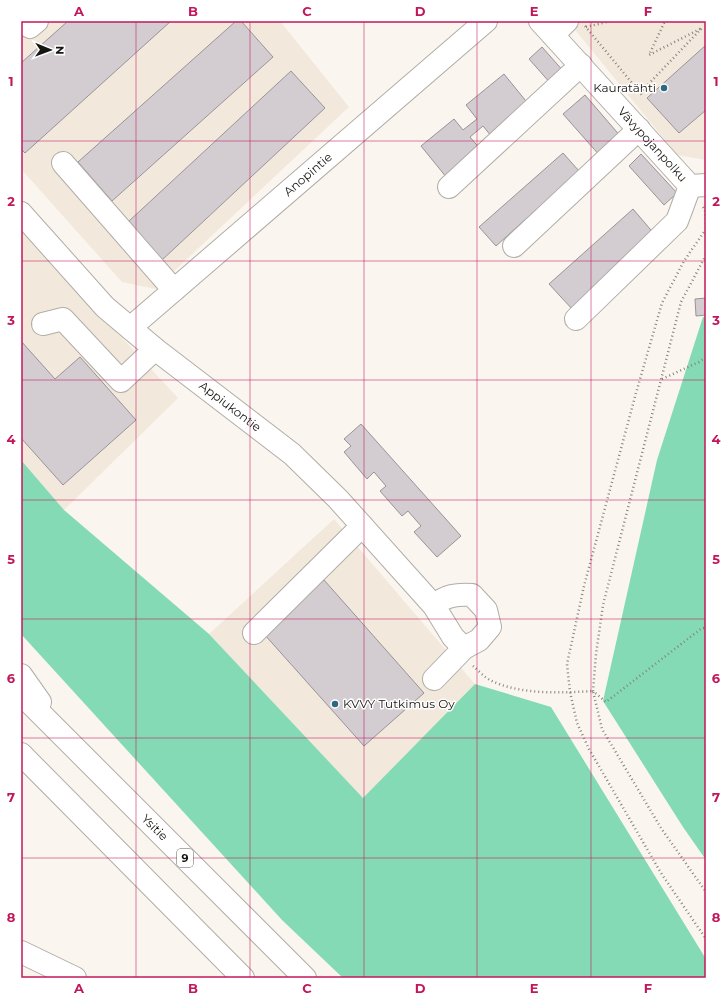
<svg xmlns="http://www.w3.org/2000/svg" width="727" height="999" font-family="Montserrat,sans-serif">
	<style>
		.built { fill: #f2e9dc }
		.green { fill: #84dab4 }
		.building { fill: #d3cdd2; stroke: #999398 }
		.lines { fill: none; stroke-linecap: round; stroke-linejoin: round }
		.minor-casing { stroke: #b1ada7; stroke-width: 24 }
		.highway-casing { stroke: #b1ada7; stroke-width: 24 }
		.path { stroke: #87847f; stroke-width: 2.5; stroke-dasharray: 1 3; stroke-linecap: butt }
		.minor { stroke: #fff; stroke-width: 22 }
		.highway { stroke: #fff; stroke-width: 22 }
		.grid { fill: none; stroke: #c2185b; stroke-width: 1; stroke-opacity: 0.55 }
		.poi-dot { fill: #2e6981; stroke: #fff; stroke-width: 1.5 }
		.labels { text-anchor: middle; stroke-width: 3; stroke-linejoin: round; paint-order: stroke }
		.shield { fill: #fff; stroke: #5c5b59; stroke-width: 1 }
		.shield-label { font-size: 11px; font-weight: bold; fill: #161512 }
		.poi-label { font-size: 12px; fill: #161512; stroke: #fff; text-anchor: end }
		.street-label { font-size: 12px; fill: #161512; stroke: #fff }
		.neatline { fill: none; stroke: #c2185b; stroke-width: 1.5 }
		.grid-label { font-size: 13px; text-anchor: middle; font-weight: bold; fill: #c2185b }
	</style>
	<rect width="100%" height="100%" fill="#faf6ef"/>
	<g class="built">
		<path d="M21 21H280L349 107 155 289 122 282 21 169Z"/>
		<path d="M568 21H706V160L677 155Z"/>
		<path d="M21 229 178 398 64 510 21 460Z"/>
		<path d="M334 519 475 684 363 798 209 634Z"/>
	</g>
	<g class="green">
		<path d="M703 317H706V860L683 827 603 701 657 460Z"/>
		<path d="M21 460 64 510 209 634 363 798 475 684 551 707 706 959V978H343L282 920 21 634Z"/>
	</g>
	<g class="building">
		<path d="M68 21H171L25 153 21 149V63Z"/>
		<path d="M236 21H241L273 57 112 201 78 162Z"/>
		<path d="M706 45V110L679 133 647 98Z"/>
		<path d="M542 47 565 73 552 85 529 59Z"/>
		<path d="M291 71 325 108 162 260 128 222Z"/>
		<path d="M504 74 530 106 492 137 483 126 470 137 481 150 447 178 421 146 454 119 463 130 477 119 466 105Z"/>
		<path d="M585 95 622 138 601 157 563 114Z"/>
		<path d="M563 153 579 171 496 246 479 227Z"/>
		<path d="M641 154 677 193 664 205 629 166Z"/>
		<path d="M633 209 656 236 573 310 549 284Z"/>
		<path d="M706 298V315L696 316 695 299Z"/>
		<path d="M21 341 55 379 80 357 136 420 63 485 21 438Z"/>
		<path d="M361 424 461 536 437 557 414 532 421 526 408 511 402 516 380 491 386 486 374 472 367 479 344 452 351 446 344 439Z"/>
		<path d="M324 580 424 693 364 746 264 634Z"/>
	</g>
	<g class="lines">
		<g class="minor-casing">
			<g id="minor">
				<path id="s1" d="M540 21 690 186 706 185"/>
				<path d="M21 22 30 27 37 21"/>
				<path d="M553 35 567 21"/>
				<path d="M63 163 174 290"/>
				<path d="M449 187 581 65"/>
				<path id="s2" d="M21 213 105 307 155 349 292 454 338 499 434 606 453 637 464 648 479 640 490 627 486 610 472 595C458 594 445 595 434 606"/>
				<path d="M514 246 639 129"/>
				<path d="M576 319 677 221 690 186"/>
				<path d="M43 324 63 319 121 381 155 349"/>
				<path id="s3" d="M130 328 486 21"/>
				<path d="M254 633 362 526"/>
				<path d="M434 679 464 648"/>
			</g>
		</g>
		<g class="highway-casing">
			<g id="highway">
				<path d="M21 675 40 702"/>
				<path id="s4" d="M21 694 305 978"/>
				<path d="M21 754 243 978"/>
				<path d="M21 952 75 978"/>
			</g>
		</g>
		<g class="path">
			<path d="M585 26 642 95"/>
			<path d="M586 27 611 21"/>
			<path d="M640 93 702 28 649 55 665 21"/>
			<path d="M703 207 705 210 706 225"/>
			<path d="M706 229 684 261 662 303 636 393 584 586 567 664 570 692 577 723 589 749 661 873 706 939"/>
			<path d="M706 255 681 302 603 605 596 654 593 691 606 702 702 628H706"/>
			<path d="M662 379 699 362 706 357"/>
			<path d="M473 666C478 670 484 677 490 680 519 695 562 693 593 691L602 729 661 828 706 892"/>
		</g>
		<use href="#minor" class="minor"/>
		<use href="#highway" class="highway"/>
	</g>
	<path class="grid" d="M136 21V978M250 21V978M364 21V978M477 21V978M591 21V978M21 141H706M21 261H706M21 380H706M21 500H706M21 619H706M21 738H706M21 858H706"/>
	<g class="poi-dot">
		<circle cx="664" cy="88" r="4"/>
		<circle cx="335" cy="704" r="4"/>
	</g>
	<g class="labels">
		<rect class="shield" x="177" y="849" width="16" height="18" rx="3"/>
		<g class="shield-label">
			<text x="185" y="862">9</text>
		</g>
		<g class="poi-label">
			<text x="656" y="92">Kauratähti</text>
			<text x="343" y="708" text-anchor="start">KVVY Tutkimus Oy</text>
		</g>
		<g class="street-label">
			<text dy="4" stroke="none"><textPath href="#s1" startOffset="167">Vävypojanpolku</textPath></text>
			<text dy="4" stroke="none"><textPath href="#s3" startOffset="235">Anopintie</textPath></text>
			<text dy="4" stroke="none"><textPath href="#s2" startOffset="286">Appiukontie</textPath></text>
			<text dy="4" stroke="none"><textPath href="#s4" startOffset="189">Ysitie</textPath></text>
		</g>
	</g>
	<rect width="727" height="999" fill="none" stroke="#ffffff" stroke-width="44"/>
	<g transform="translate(50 50) rotate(91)" stroke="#ffffff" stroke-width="3" paint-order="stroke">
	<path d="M0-3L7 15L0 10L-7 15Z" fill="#161512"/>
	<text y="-6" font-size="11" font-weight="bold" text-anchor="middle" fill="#161512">N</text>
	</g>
	<rect x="22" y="22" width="683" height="955" class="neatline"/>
	<g class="grid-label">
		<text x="79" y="16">A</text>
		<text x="193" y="16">B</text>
		<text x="307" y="16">C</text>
		<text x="420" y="16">D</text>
		<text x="534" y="16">E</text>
		<text x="648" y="16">F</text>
		<text x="11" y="86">1</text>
		<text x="716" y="86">1</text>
		<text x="11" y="206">2</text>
		<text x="716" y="206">2</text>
		<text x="11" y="325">3</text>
		<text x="716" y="325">3</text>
		<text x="11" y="444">4</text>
		<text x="716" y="444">4</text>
		<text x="11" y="564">5</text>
		<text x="716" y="564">5</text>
		<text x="11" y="683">6</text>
		<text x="716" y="683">6</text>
		<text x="11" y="802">7</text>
		<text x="716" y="802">7</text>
		<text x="11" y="922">8</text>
		<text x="716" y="922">8</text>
		<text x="79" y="993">A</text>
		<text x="193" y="993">B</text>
		<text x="307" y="993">C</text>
		<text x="420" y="993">D</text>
		<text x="534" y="993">E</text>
		<text x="648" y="993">F</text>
	</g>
</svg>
